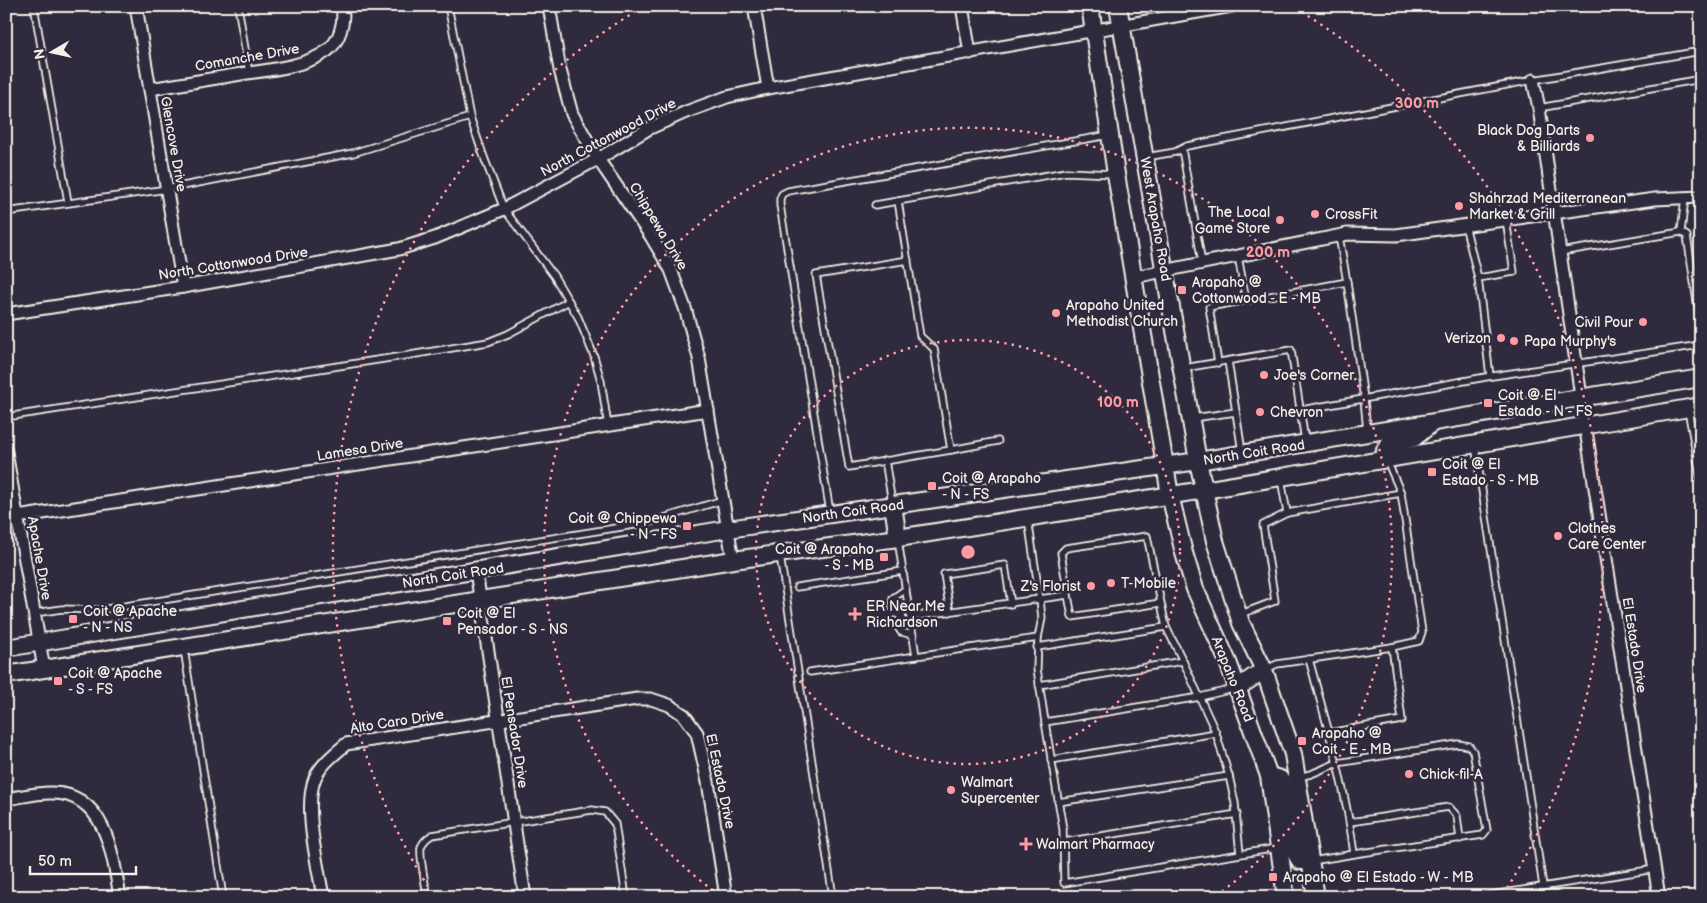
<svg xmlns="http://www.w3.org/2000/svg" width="1707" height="903" font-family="'Balsamiq Sans',sans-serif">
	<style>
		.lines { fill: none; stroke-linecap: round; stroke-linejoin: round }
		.lane-casing { stroke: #f4f1e8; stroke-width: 9 }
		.street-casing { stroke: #f4f1e8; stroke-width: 15 }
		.secondary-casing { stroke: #f4f1e8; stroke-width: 20 }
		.lane { stroke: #2f2a3d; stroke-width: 5.5 }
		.street { stroke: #2f2a3d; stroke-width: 11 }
		.secondary { stroke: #2f2a3d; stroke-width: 16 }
		.ring { fill: none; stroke: #ff9aa2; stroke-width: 2.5; stroke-dasharray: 2.5 5 }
		.poi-dot { fill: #ff9aa2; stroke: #2f2a3d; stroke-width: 2 }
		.labels { text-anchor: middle; stroke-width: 5; stroke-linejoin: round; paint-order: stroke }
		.street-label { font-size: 14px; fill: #f4f1e8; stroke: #2f2a3d }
		.poi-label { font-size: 14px; fill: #f4f1e8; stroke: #2f2a3d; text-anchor: start }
		.centre { fill: #ff9aa2; stroke: #2f2a3d; stroke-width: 2.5 }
		.ring-label { font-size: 15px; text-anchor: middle; font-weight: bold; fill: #ff9aa2; stroke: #2f2a3d; stroke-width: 5; stroke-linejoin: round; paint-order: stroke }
	</style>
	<rect width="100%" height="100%" fill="#2f2a3d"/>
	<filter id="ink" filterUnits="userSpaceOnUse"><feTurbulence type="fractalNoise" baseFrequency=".02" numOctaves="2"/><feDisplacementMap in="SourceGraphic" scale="10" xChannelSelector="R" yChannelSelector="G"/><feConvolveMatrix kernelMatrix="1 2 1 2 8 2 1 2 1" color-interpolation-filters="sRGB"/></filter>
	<g filter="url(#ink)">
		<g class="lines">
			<g class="lane-casing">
				<g id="lane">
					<path d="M34 6 68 202"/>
					<path d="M238 6 249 73"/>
					<path d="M448 6 470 117 485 160 504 209 554 276 578 317 594 356 601 381 608 426"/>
					<path d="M1539 108 1701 79"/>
					<path d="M1182 149 1202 263"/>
					<path d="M1146 157 1175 152 1187 146 1533 80 1701 51"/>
					<path d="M875 205 898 201"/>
					<path d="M6 212 167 189 353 153 470 117"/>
					<path d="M1465 225 1478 278 1490 376"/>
					<path d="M1681 232 1685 198"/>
					<path d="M1339 236 1347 282"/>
					<path d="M1560 252 1681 232 1687 236 1701 328"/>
					<path d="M1238 256 1246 300"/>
					<path d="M908 260 816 275 849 467 951 450 934 349 920 336 898 201 1066 172 1114 174"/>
					<path d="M1478 278 1514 272 1506 220"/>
					<path d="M1218 363 1209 307 1347 282 1364 399 1367 431"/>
					<path d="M1184 368 1291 350 1305 441"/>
					<path d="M1301 410 1486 377 1701 345"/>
					<path d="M1688 410 1701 480"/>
					<path d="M1236 412 1242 452"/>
					<path d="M6 417 410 355 488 342 508 334 569 301"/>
					<path d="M1193 418 1236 412 1228 361"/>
					<path d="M1475 445 1543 886"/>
					<path d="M951 450 998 441"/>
					<path d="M885 460 892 503"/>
					<path d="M830 512 780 205V199L782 194 788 191 1109 135"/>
					<path d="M1287 513 1401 493"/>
					<path d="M1028 519 1040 600 1042 618 1038 638"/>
					<path d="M898 540 916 656 1038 638 1037 669 1045 722 1200 697 1237 688"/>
					<path d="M780 556 833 897"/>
					<path d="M797 587 903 571"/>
					<path d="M1068 595 1072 617 1160 603"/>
					<path d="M892 607 893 598 906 589"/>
					<path d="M950 612 944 574 1005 565 1011 604"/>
					<path d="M35 613 62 609 100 610 647 523 723 500"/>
					<path d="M1241 614 1275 601 1263 525 1287 513 1281 479"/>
					<path d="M910 617 1068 595 1061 553 1066 548 1147 536 1166 627 1183 661 1216 733 1229 776 1235 803 1240 854"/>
					<path d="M894 621 901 632 913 635"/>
					<path d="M1037 647 1166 627"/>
					<path d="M184 649 223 897"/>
					<path d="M1309 659C1326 723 1346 787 1354 854L1312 861"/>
					<path d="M1266 669 1277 664 1392 647 1419 641 1422 632 1401 493 1387 461"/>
					<path d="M810 672 916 656"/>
					<path d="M1039 685 1183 661"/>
					<path d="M1045 722 1063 829 1064 883 1277 848"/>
					<path d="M1328 733 1402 720 1392 647"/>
					<path d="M1051 760 1216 733"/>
					<path d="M1298 777 1311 774 1337 763 1458 744 1469 746 1473 751 1487 830 1483 835 1354 854"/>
					<path d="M1058 802 1229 776"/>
					<path d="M1350 822 1449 807 1457 816 1460 839"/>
					<path d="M1064 842 1237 814"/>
					<path d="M427 897C426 885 419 857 421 847 423 842 427 838 432 835L592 810 605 812 615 824 626 897"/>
					<path d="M1271 897 1283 895"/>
					<path d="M1478 897 1655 869"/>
				</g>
			</g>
			<g class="street-casing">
				<g id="street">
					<path d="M136 6 183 287"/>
					<path d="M549 6 560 70 572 114 598 159 650 235 671 270 685 308 699 358 733 560"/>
					<path d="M754 6 768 88"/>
					<path d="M962 6 970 53"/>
					<path d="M1533 80 1539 108 1585 424 1659 897"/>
					<path d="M150 89C180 84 211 79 241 74 268 70 305 67 327 51 340 41 345 22 342 6"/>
					<path d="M1134 277 1347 234 1396 235 1655 199 1701 197"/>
					<path d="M6 314 183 287 399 249 435 238 504 209 598 159 648 129 686 112 727 97 768 88 1232 6"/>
					<path d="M6 452 44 669"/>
					<path d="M17 517 708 410"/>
					<path d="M476 571 525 897"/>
					<path d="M6 799C21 797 38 792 53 793 106 794 113 856 120 897"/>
					<path d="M323 897C318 866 303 807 315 778 321 764 335 754 346 744L637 699H651L669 705 684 715 697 733 708 782 726 897"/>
				</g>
			</g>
			<g class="secondary-casing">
				<g id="secondary">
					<path d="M1090 6 1116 174 1170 495 1184 553 1195 589 1228 662 1269 776 1286 897"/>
					<path d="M1118 6 1198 461 1215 541 1241 623 1264 670 1293 754 1316 897"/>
					<path d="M1386 459 1385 450 1388 445 1414 438 1431 424"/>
					<path d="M893 505 898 538"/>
					<path d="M6 648 728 529 1198 461 1701 378"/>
					<path d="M6 675 733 560 898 538 1204 490 1701 406"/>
					<path d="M1237 688 1264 670"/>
					<path d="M1269 776 1280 779 1286 792 1294 851 1300 861H1310"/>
				</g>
			</g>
			<use href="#lane" class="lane"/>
			<use href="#street" class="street"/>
			<use href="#secondary" class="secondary"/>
		</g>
	</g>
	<g class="ring">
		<circle cx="968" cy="552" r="212"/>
		<path d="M719 895A424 424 0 1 1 1217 895"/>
		<path d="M432 893A635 635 0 0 1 641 8M1295 8A635 635 0 0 1 1504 893"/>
	</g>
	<g class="poi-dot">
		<circle cx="1590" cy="138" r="5"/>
		<circle cx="1459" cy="206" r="5"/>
		<circle cx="1315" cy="214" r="5"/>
		<circle cx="1280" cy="220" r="5"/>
		<rect x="1177" y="285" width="10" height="10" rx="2.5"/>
		<circle cx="1056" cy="313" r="5"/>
		<circle cx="1643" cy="322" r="5"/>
		<circle cx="1501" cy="338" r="5"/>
		<circle cx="1514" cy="341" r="5"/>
		<circle cx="1264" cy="375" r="5"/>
		<rect x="1483" y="398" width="10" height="10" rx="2.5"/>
		<circle cx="1260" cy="412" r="5"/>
		<rect x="1427" y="467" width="10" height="10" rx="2.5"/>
		<rect x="927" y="481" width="10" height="10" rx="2.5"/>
		<rect x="682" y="521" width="10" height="10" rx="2.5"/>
		<circle cx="1558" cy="536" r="5"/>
		<rect x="879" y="552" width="10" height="10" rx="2.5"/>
		<circle cx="1111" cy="583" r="5"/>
		<circle cx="1091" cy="586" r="5"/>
		<path d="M852.5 606.5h5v5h5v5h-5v5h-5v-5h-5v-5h5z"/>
		<rect x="68" y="614" width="10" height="10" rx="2.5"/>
		<rect x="442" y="616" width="10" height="10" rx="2.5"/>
		<rect x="53" y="676" width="10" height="10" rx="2.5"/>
		<rect x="1297" y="736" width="10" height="10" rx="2.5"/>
		<circle cx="1409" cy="774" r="5"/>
		<circle cx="951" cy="790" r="5"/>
		<path d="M1023.5 836.5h5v5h5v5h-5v5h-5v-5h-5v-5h5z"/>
		<rect x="1268" y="872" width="10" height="10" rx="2.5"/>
	</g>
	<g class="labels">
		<g class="street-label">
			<text transform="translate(247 57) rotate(-10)" y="5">Comanche Drive</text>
			<text transform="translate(608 137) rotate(-28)" y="5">North Cottonwood Drive</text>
			<text transform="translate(174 144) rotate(80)" y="5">Glencove Drive</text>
			<text transform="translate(1156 219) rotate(80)" y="5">West Arapaho Road</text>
			<text transform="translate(659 226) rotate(59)" y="5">Chippewa Drive</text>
			<text transform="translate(233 263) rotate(-9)" y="5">North Cottonwood Drive</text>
			<text transform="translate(360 449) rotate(-9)" y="5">Lamesa Drive</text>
			<text transform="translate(1254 452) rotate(-9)" y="5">North Coit Road</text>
			<text transform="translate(853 511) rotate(-8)" y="5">North Coit Road</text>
			<text transform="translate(40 558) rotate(80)" y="5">Apache Drive</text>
			<text transform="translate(453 575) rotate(-9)" y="5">North Coit Road</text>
			<text transform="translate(1635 645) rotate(81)" y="5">El Estado Drive</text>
			<text transform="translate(1233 679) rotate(68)" y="5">Arapaho Road</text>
			<text transform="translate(397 721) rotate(-9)" y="5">Alto Caro Drive</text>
			<text transform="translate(515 732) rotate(81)" y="5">El Pensador Drive</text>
			<text transform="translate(721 781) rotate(78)" y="5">El Estado Drive</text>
		</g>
		<g class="poi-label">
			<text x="1580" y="135" text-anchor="end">Black Dog Darts<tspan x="1580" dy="16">&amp; Billiards</tspan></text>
			<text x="1469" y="203">Shahrzad Mediterranean<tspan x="1469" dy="16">Market &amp; Grill</tspan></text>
			<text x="1270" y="217" text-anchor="end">The Local<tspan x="1270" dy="16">Game Store</tspan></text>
			<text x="1325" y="219">CrossFit</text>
			<text x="1192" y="287">Arapaho @<tspan x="1192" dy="16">Cottonwood - E - MB</tspan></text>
			<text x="1066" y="310">Arapaho United<tspan x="1066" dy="16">Methodist Church</tspan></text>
			<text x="1633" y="327" text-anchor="end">Civil Pour</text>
			<text x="1491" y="343" text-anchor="end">Verizon</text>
			<text x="1524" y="346">Papa Murphy's</text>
			<text x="1274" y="380">Joe's Corner</text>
			<text x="1498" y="400">Coit @ El<tspan x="1498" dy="16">Estado - N - FS</tspan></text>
			<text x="1270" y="417">Chevron</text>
			<text x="1442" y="469">Coit @ El<tspan x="1442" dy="16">Estado - S - MB</tspan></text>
			<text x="942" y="483">Coit @ Arapaho<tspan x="942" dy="16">- N - FS</tspan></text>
			<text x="677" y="523" text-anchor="end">Coit @ Chippewa<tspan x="677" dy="16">- N - FS</tspan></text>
			<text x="1568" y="533">Clothes<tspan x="1568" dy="16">Care Center</tspan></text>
			<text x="874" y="554" text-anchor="end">Coit @ Arapaho<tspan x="874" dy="16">- S - MB</tspan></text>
			<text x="1121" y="588">T-Mobile</text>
			<text x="1081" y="591" text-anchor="end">Z's Florist</text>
			<text x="866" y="611">ER Near Me<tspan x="866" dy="16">Richardson</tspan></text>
			<text x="83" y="616">Coit @ Apache<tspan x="83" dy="16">- N - NS</tspan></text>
			<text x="457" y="618">Coit @ El<tspan x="457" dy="16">Pensador - S - NS</tspan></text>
			<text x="68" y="678">Coit @ Apache<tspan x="68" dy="16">- S - FS</tspan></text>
			<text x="1312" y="738">Arapaho @<tspan x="1312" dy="16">Coit - E - MB</tspan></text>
			<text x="1419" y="779">Chick-fil-A</text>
			<text x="961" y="787">Walmart<tspan x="961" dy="16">Supercenter</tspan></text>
			<text x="1036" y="849">Walmart Pharmacy</text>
			<text x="1283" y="882">Arapaho @ El Estado - W - MB</text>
		</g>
	</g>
	<circle cx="968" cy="552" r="8" class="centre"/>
	<g class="ring-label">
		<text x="1417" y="108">300 m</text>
		<text x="1268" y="257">200 m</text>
		<text x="1118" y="407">100 m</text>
	</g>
	<rect width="1707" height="903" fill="none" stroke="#2f2a3d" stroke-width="25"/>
	<rect x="12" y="12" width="1682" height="878" fill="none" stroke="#f4f1e8" stroke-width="2" filter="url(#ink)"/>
	<g transform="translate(52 52) rotate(261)" stroke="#2f2a3d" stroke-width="4" paint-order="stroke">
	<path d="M0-4L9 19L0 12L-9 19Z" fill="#f4f1e8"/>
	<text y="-8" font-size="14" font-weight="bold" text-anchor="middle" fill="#f4f1e8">N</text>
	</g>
	<path d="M30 866v8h106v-8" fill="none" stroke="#f4f1e8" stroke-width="2.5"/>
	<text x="38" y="866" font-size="15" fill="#f4f1e8" stroke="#2f2a3d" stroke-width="4" paint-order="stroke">50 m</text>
</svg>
